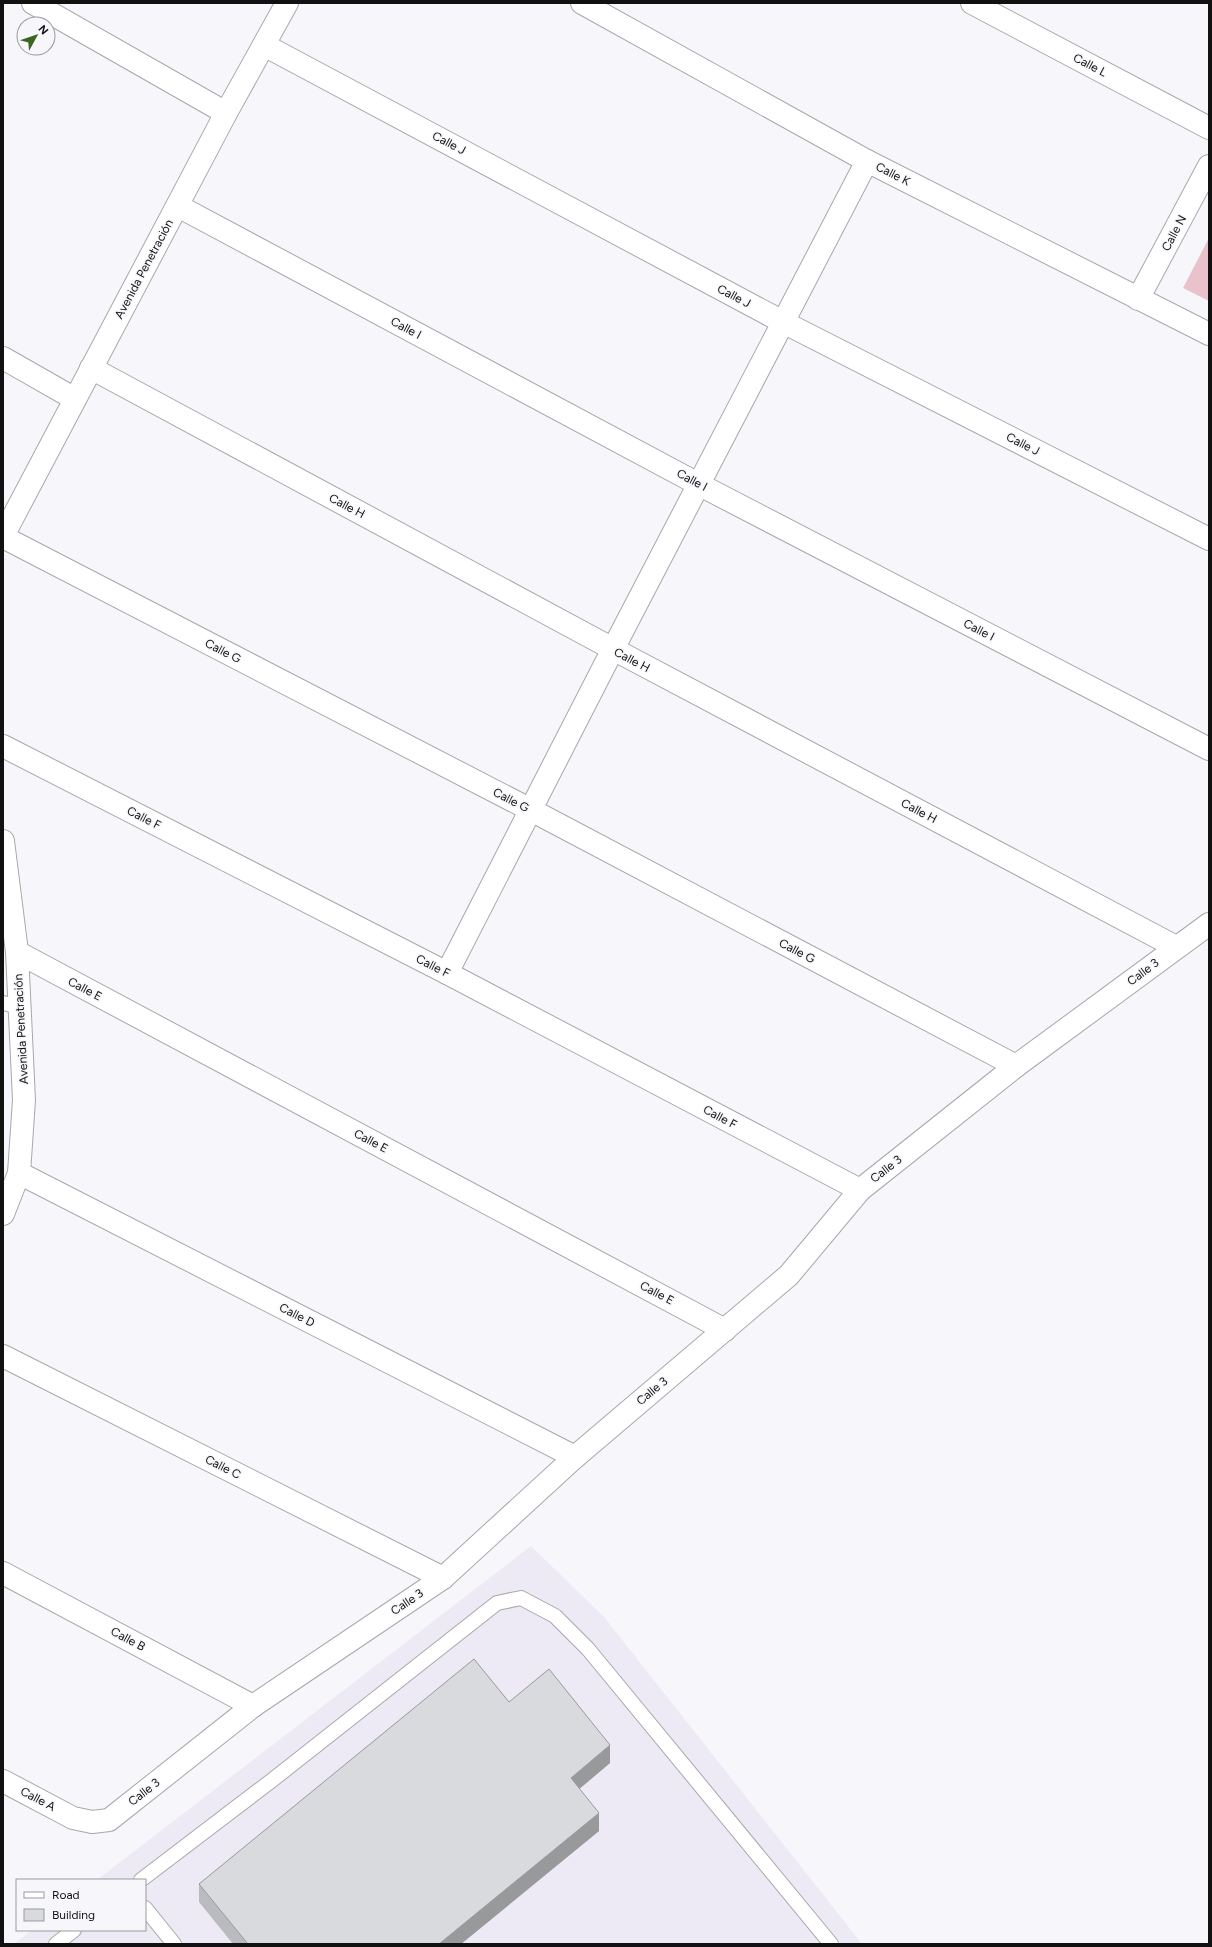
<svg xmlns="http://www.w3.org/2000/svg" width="1212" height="1947" font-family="Figtree,sans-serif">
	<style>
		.built { fill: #edeaf5 }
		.green { fill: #eac2cb }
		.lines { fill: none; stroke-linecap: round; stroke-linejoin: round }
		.lane-casing { stroke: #a8a7ab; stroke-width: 16 }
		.street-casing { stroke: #a8a7ab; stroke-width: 24 }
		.secondary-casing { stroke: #a8a7ab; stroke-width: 24 }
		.lane { stroke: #fff; stroke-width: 14 }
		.street { stroke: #fff; stroke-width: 22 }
		.secondary { stroke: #fff; stroke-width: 22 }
		.wall { fill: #babbbf }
		.shaded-wall { fill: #97999b }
		.building { fill: #d8dade; stroke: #97999b }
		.labels { text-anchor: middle; stroke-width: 3; stroke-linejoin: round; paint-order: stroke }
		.street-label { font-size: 12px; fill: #111112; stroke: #f7f6fa }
	</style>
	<rect width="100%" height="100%" fill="#f7f6fa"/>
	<path class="built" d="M531 1546 604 1617 862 1944H14L32 1930H145V1880H97Z"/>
	<path class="green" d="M1209 238V301L1183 288Z"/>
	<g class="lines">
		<g class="lane-casing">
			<g id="lane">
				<path d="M3 1003 20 1007"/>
				<path d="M141 1880 271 1781 497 1603 521 1598 555 1616 588 1649 831 1944"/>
				<path d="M145 1908 174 1944"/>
				<path d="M56 1944 74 1930"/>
			</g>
		</g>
		<g class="street-casing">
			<g id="street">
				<path d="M33 3 226 113"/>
				<path d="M582 3 867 161 1209 334"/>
				<path d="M972 3 1209 128"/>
				<path d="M264 45 783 322 1209 539"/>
				<path d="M178 206 700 485 1209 749"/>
				<path d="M1138 299 1209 166"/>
				<path d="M3 358 75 399"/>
				<path d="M91 368 613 649 1176 947"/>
				<path d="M3 537 531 810 1016 1066"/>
				<path d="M3 746 447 973 860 1190"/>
				<path d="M17 952 725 1330"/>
				<path d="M447 973 613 649 867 161"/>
				<path d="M19 1173 575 1457"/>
				<path d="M3 1356 443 1578"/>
				<path d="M3 1573 253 1706"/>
				<path d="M3 1781 73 1818 92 1822 109 1820 253 1706 443 1578 575 1457 789 1275 860 1190 1016 1066 1209 924"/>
			</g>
		</g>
		<g class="secondary-casing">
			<g id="secondary">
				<path d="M3 536 226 113 287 3"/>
				<path d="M3 841 17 952 24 1100 19 1173 3 1214"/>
			</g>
		</g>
		<use href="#lane" class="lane"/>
		<use href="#street" class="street"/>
		<use href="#secondary" class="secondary"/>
	</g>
	<path class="wall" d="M509 1702 610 1763 579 1789 599 1831 461 1944H233L199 1902V1884Z"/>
	<g class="shaded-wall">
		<path d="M610 1745V1763L571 1796V1778Z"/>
		<path d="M599 1813V1831L461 1944H439Z"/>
	</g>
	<path class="building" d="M474 1659 509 1702 549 1669 610 1745 571 1778 599 1813 439 1944H248L199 1884Z"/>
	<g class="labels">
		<g class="street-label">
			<text transform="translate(1090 65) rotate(28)" y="4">Calle L</text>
			<text transform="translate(449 143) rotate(28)" y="4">Calle J</text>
			<text transform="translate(893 174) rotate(27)" y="4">Calle K</text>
			<text transform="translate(1174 233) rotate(-62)" y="4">Calle N</text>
			<text transform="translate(144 269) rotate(-62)" y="4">Avenida Penetración</text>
			<text transform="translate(734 296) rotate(28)" y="4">Calle J</text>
			<text transform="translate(406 328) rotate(28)" y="4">Calle I</text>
			<text transform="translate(1023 444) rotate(27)" y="4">Calle J</text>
			<text transform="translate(692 480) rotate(28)" y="4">Calle I</text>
			<text transform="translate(347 506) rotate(28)" y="4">Calle H</text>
			<text transform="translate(979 630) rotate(27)" y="4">Calle I</text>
			<text transform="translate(223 651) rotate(27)" y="4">Calle G</text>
			<text transform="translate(632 660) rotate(28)" y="4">Calle H</text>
			<text transform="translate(511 800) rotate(27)" y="4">Calle G</text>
			<text transform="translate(919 811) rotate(28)" y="4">Calle H</text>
			<text transform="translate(144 818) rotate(27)" y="4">Calle F</text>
			<text transform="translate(797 951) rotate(28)" y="4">Calle G</text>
			<text transform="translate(433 966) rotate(27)" y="4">Calle F</text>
			<text transform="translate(1143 972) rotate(-37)" y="4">Calle 3</text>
			<text transform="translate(85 989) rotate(28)" y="4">Calle E</text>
			<text transform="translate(21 1029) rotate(-93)" y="4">Avenida Penetración</text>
			<text transform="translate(720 1117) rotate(28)" y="4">Calle F</text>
			<text transform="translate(371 1141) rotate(28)" y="4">Calle E</text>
			<text transform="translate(886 1169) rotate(-38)" y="4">Calle 3</text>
			<text transform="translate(657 1293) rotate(28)" y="4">Calle E</text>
			<text transform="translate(297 1315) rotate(27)" y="4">Calle D</text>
			<text transform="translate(652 1391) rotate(-40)" y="4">Calle 3</text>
			<text transform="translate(223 1467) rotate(27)" y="4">Calle C</text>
			<text transform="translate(407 1602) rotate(-34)" y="4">Calle 3</text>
			<text transform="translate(128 1639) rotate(28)" y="4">Calle B</text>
			<text transform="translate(144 1792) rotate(-38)" y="4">Calle 3</text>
			<text transform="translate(38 1799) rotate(28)" y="4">Calle A</text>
		</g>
	</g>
	<rect width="1212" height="1947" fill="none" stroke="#111112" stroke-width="8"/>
	<rect x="16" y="1879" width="130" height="52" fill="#f7f6fa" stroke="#9b9a9d"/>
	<rect x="24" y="1892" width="20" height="6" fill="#ffffff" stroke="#9b9a9d"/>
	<text x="52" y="1899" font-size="12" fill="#111112">Road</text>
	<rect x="24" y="1909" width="20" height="12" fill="#d8dade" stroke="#9b9a9d"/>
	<text x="52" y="1919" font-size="12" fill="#111112">Building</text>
	<g transform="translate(36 36) rotate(50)"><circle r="19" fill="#f7f6fa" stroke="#9b9a9d"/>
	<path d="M0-3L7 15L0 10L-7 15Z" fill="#3c6521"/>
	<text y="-6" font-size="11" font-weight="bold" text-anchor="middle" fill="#111112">N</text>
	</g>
</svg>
